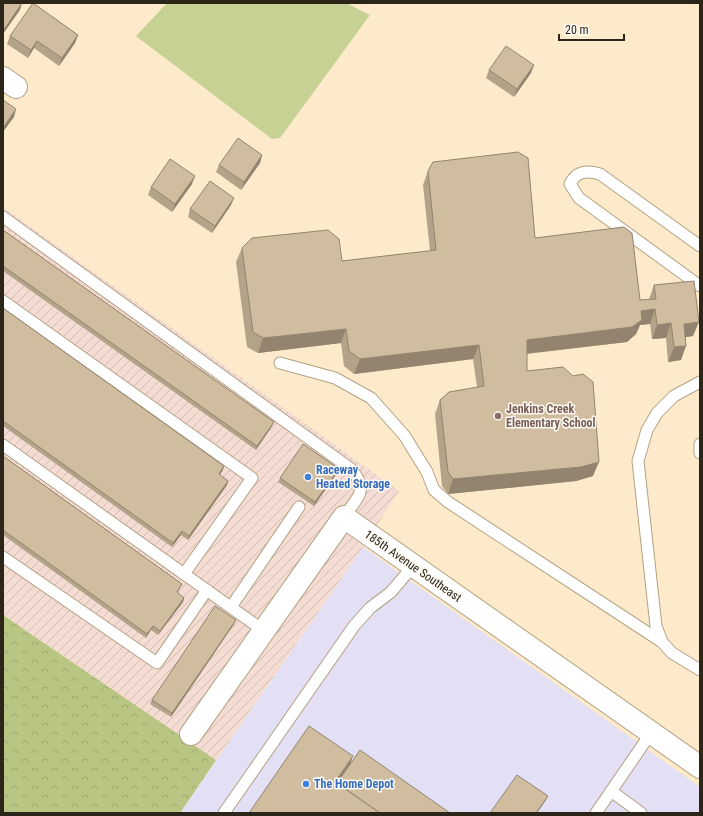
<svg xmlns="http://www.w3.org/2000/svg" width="703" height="816" font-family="'Roboto Condensed',sans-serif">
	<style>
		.commercial { fill: #e3dff5 }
		.industrial { fill: url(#industrial-furrows) }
		.forest { fill: url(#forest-crowns) }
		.park { fill: #c6d193 }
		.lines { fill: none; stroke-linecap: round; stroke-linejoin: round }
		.service-casing { stroke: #b4a284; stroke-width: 13 }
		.minor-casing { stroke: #b4a284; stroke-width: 24 }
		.service { stroke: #fff; stroke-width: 11 }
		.minor { stroke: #fff; stroke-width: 22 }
		.wall { fill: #b3a389 }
		.shaded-wall { fill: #92846f }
		.building { fill: #d0bd9f; stroke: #92846f }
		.education-dot { fill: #8d6e63; stroke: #fdf9f3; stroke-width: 1.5 }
		.shop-dot { fill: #3f7fe0; stroke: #fdf9f3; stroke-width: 1.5 }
		.labels { text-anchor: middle; stroke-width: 3; stroke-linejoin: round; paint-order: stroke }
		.education-label { font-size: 12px; font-weight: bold; fill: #785e54; stroke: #fdf9f3; text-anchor: start }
		.shop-label { font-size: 12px; font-weight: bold; fill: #366cbe; stroke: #fdf9f3; text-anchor: start }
		.street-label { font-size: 12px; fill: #2c2519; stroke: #fdf9f3 }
	</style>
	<defs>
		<pattern id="industrial-furrows" width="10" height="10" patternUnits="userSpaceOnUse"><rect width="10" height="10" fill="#f5dcd3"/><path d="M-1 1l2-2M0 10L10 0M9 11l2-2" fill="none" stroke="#d2bdb5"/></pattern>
		<pattern id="forest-crowns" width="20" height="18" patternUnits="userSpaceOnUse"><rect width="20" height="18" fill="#b9c583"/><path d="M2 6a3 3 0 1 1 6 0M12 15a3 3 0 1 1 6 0" fill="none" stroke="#9fa971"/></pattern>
	</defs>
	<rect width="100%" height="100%" fill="#fceaca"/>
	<path class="commercial" d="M363 547 700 787V813H180Z"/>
	<path class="industrial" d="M3 207 399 491 363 547 216 760 3 615Z"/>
	<path class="forest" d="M3 615 216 760 180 813H3Z"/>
	<path class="park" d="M167 3H346L370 15 280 138 272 139 136 36Z"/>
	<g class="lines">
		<g class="service-casing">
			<g id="service">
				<path d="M3 217 351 469C370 491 357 497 344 517"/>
				<path d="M700 246 600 174C587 170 576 171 570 184L579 198 700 286"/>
				<path d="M3 301 252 478 184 574"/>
				<path d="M280 363 335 378 371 398 404 435 427 472 434 490 448 502 662 642"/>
				<path d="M700 382 674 396 657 413 647 430 638 461 656 626 662 642 672 653 700 670"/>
				<path d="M700 444V453"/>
				<path d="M3 445 264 631"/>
				<path d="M3 557 157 663 207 590"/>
				<path d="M231 607 299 507"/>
				<path d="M611 791 641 813"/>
				<path d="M224 813 354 626 370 608 391 592 413 566"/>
				<path d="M596 813 651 733"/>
			</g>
		</g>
		<g class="minor-casing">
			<g id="minor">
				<path d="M3 78 16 87"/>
				<path d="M191 734 344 517 700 767"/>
			</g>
		</g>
		<use href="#service" class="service"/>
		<use href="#minor" class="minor"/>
	</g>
	<g class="wall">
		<path d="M78 35 75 43 59 66 34 48 28 58 7 44 10 36Z"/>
		<path d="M489 70 531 73 514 97 486 78Z"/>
		<path d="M262 155 260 163 241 190 216 172 219 165Z"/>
		<path d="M428 171 535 238 640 300 649 299 654 285 693 336 686 337 681 360 668 362 666 338 652 339 650 324 640 325 636 334 627 342 527 354V371L593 476 576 481 448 494 442 486 435 414 440 400 477 387 473 359 354 374 344 366 341 343 258 353 247 347 236 262 242 248 342 261 430 251 423 185Z"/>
		<path d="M192 184 172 212 148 195 151 187Z"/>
		<path d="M231 205 212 233 188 217 190 209Z"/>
		<path d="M3 230 274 422 272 426 256 450 3 271Z"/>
		<path d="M3 308 223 470 220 475 228 481 227 485 188 540 181 535 172 547 3 426Z"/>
		<path d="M3 456 182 584 180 588 177 593 184 598 183 602 158 635 151 630 146 638 3 535Z"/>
		<path d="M337 473 314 506 278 482 280 478Z"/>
		<path d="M236 620 234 624 171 717 150 704 152 700Z"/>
	</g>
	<g class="shaded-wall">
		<path d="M22 3 20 10 3 34V31Z"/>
		<path d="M78 35 75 43 59 66 62 58Z"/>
		<path d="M37 41 34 48 28 58 31 50Z"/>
		<path d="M534 65 531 73 514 97 517 89Z"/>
		<path d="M16 109 14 117 3 132V128Z"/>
		<path d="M262 155 260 163 241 190 244 182Z"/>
		<path d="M195 176 192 184 172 212 175 204Z"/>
		<path d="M234 198 231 205 212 233 215 226Z"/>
		<path d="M655 309 650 324 640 325 636 334 627 342 522 354 527 340 641 311Z"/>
		<path d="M699 322 693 336 679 338 684 324Z"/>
		<path d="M671 323 666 338 652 339 657 325Z"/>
		<path d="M346 329 341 343 258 353 263 338Z"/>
		<path d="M479 345 473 359 354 374 360 359Z"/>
		<path d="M686 346 681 360 668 362 674 347Z"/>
		<path d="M274 422 272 426 256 450 257 446Z"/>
		<path d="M599 462 593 476 576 481 448 494 453 479Z"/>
		<path d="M224 466 223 470 217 478 219 474Z"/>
		<path d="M339 469 337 473 314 506 315 502Z"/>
		<path d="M228 481 227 485 188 540 189 536Z"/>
		<path d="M182 531 181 535 172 547 173 543Z"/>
		<path d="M184 598 183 602 158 635 160 631Z"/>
		<path d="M236 620 234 624 171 717 172 713Z"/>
		<path d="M153 626 151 630 146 638 147 634Z"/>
		<path d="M353 756 348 771 332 793 335 782Z"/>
		<path d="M548 796 546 800 537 813H536Z"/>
	</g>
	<g class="building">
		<path d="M3 3H22L3 31Z"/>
		<path d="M33 3 78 35 62 58 37 41 31 50 10 36Z"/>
		<path d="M506 46 534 65 517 89 489 70Z"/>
		<path d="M3 100 16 109 3 128Z"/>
		<path d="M238 138 262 155 244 182 219 165Z"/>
		<path d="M518 152 528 158 535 238 624 227 632 233 640 300 656 299 654 285 694 281 699 322 684 324 686 346 674 347 671 323 657 325 655 309 641 311 642 320 632 327 527 340V371L563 367 573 376 583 374 593 382 599 462 581 467 453 479 448 472 440 400 449 392 484 386 479 345 360 359 349 351 346 329 263 338 253 332 242 248 252 238 328 230 339 239 342 261 436 250 428 171 433 162Z"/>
		<path d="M170 159 195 176 175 204 151 187Z"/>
		<path d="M210 181 234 198 215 226 190 209Z"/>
		<path d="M3 230 274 422 257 446 3 266Z"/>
		<path d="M3 308 224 466 219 474 228 481 189 536 182 531 173 543 3 421Z"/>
		<path d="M303 444 339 469 315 502 280 478Z"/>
		<path d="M3 456 182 584 177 592 184 598 160 631 153 626 147 634 3 530Z"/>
		<path d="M215 606 236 620 172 713 152 700Z"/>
		<path d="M309 726 353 756 335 782 380 813H249Z"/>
		<path d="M360 750 450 813H380L337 783Z"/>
		<path d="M517 775 548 796 536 813H490Z"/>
	</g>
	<circle class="education-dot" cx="498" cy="416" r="4"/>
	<g class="shop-dot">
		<circle cx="308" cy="477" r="4"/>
		<circle cx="306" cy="784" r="4"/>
	</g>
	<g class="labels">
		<g class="education-label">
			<text x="506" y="413">Jenkins Creek<tspan x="506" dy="14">Elementary School</tspan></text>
		</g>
		<g class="shop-label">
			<text x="316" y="474">Raceway<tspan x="316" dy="14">Heated Storage</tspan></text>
			<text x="314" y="788">The Home Depot</text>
		</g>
		<g class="street-label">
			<text transform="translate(413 566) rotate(35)" y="4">185th Avenue Southeast</text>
		</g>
	</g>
	<rect width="703" height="816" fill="none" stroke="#2c2519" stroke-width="8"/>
	<path d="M559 34v6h65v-6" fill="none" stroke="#2c2519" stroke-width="2"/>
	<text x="565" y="34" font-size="12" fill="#2c2519" stroke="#fdf9f3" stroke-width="3" paint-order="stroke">20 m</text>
</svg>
